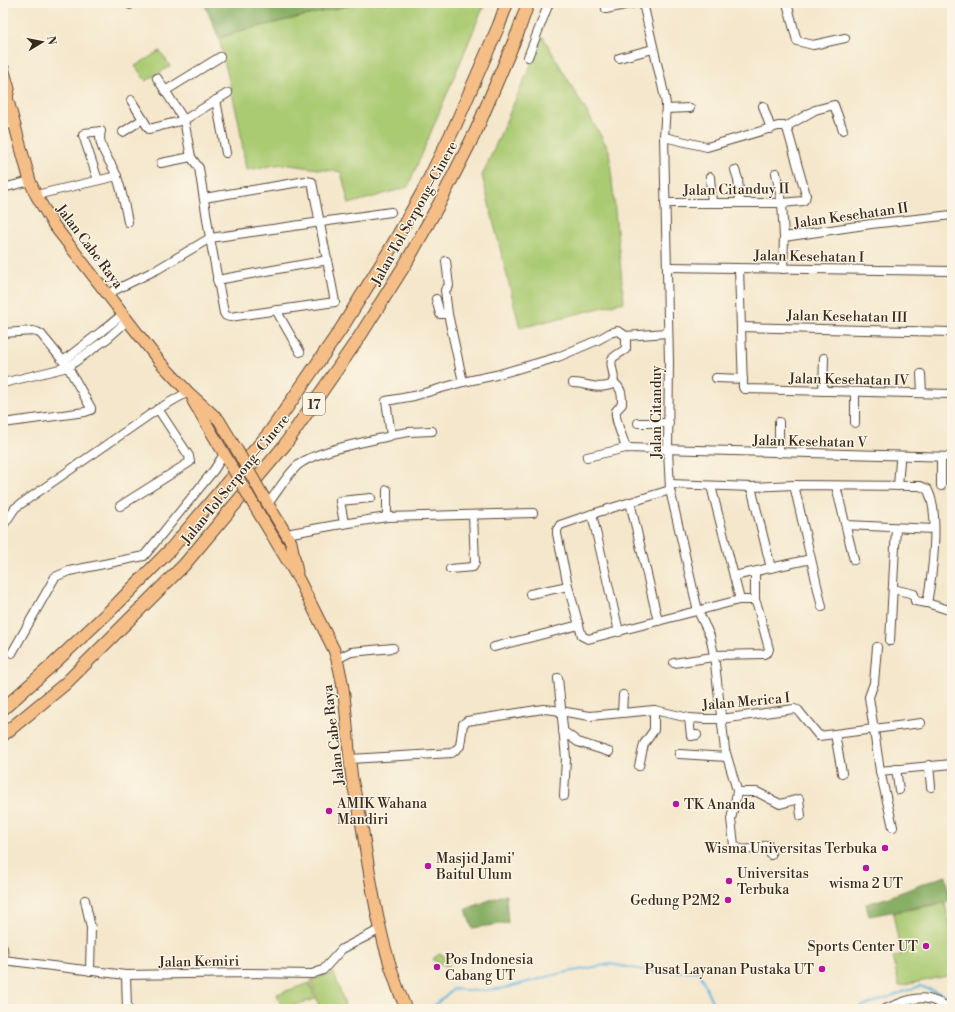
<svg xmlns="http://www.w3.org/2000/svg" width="955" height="1012" font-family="'Libre Bodoni',serif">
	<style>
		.green { fill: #abcb73; stroke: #737a48 }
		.forest { fill: #88af65; stroke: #626c42 }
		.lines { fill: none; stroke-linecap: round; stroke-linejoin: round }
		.stream { stroke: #66b6e1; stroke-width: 2 }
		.minor-casing { stroke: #574638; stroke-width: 10 }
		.major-casing { stroke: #574638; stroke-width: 13 }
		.highway-casing { stroke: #574638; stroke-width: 14 }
		.minor { stroke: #fff; stroke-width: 8 }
		.major { stroke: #f6be87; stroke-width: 11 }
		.highway { stroke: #f6be87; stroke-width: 12 }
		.major-bridge-casing { stroke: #574638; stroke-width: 13; stroke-linecap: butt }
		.major-bridge { stroke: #f6be87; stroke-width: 11 }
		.poi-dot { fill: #b5179e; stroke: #fcf5e5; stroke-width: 1.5 }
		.labels { text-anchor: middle; stroke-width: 3; stroke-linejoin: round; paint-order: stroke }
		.shield { fill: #fcf5e5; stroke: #75675a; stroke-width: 1 }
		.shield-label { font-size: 13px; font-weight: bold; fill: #3b2a1e }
		.street-label { font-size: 14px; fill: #3b2a1e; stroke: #fcf5e5 }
		.poi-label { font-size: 14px; fill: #3b2a1e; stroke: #fcf5e5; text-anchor: start }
	</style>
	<rect width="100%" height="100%" fill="#fcf5e5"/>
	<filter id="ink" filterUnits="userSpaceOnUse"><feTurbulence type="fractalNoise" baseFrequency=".025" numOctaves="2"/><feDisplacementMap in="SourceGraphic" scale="8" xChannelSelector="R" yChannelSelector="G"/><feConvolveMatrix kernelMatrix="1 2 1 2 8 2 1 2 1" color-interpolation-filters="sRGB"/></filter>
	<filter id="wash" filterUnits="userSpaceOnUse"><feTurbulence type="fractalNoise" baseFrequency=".012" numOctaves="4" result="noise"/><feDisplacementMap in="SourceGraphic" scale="16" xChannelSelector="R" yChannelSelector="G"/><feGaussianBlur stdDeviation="0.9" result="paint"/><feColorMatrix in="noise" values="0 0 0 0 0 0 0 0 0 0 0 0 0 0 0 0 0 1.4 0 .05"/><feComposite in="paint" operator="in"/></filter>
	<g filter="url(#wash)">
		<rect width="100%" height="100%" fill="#f4e7cc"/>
		<g class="green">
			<path d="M360 3H485L408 187 349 204 341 172 282 164 246 170 239 123 219 38 244 30Z"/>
			<path d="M543 37 609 150 624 302 520 328 482 176Z"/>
			<path d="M160 51 170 66 146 81 135 66Z"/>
			<path d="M945 903 952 937V975L899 986 893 957 901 955 893 913Z"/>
			<path d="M440 954C446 958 450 958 449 966L443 965 433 960 435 957Z"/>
			<path d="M334 973 345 1005 333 1009H320L311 980Z"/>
			<path d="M310 983 315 999 282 1009 277 994Z"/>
		</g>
		<g class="forest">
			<path d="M204 3H360L244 30 219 38Z"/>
			<path d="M946 876 950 901 869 916 866 904C894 897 919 884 946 876Z"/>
			<path d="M506 894 508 923 472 928 466 909Z"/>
		</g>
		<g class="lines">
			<g class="stream">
				<path d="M430 1009 453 989 476 991 505 988 558 974 610 964 655 972 699 971 715 1009"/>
				<path d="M855 1009 920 986 952 997"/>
			</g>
		</g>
	</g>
	<g filter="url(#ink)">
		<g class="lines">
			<g class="minor-casing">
				<g id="minor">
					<path d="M130 3V5"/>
					<path d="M643 3 665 98 666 105 664 137 669 362 668 450 670 490 698 611 710 636 714 655 725 750 737 790 736 798 731 819 734 845C742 854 758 847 768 845L771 855"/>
					<path d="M787 3 797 41 813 45 845 38"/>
					<path d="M606 9 634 3"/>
					<path d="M528 57 549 3"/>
					<path d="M619 58 653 49"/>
					<path d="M157 78 184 120 191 157"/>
					<path d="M165 91 220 57"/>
					<path d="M131 100 149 129 184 120 228 93"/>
					<path d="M216 100 226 153"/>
					<path d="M763 106 771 129"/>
					<path d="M666 109 690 108"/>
					<path d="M3 126 14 123"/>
					<path d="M787 128 789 125 815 110 834 105 843 130"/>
					<path d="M123 132 143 119"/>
					<path d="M664 137 707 147 778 126H784L787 128"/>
					<path d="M161 163 191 157 199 168 210 238 224 313 226 316 230 317 335 302 312 182 306 181 204 198"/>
					<path d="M735 170 738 179 740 203"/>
					<path d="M776 173 782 203 784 237"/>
					<path d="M710 177 712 203"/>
					<path d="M98 180 83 135 85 133 101 131C96 147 112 162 117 177 122 191 125 207 128 222"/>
					<path d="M3 188 30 181"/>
					<path d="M36 195 117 176"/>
					<path d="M665 203H782L803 201 805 199 806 195 787 128"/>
					<path d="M667 267 952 271"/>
					<path d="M739 269 743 387 744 389 952 394"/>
					<path d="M783 269 784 237 871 224 952 215"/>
					<path d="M217 280 328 260"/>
					<path d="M107 294 158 269 210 238 391 212"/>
					<path d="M436 299 440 314H448"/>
					<path d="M276 310 300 352"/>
					<path d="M741 327 952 332"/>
					<path d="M3 333 33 331 37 332 41 334 68 367 91 408V410L85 412 3 423"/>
					<path d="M63 361 102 331 123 314"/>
					<path d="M921 374 922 393"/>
					<path d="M716 378 743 379"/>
					<path d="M463 382 496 375 558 357 598 340 610 333 617 331 620 332 626 336 667 333"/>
					<path d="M613 382C622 388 622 395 622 404 621 406 617 409 616 411 614 419 624 440 626 448"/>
					<path d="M3 383 68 367 108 338 128 320"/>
					<path d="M573 383C589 383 593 390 611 385 618 377 609 368 612 359 614 356 622 352 626 349V336"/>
					<path d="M823 391 824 358"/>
					<path d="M779 422V453"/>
					<path d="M638 423H669"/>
					<path d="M855 423V392"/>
					<path d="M391 435 386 401 414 396 463 382 448 314 445 290 449 286 446 261"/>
					<path d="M587 457 626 448 952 457"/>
					<path d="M941 457V486"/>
					<path d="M670 484 751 487 794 485 920 486 927 489C941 511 932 577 927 603"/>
					<path d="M836 486 854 560"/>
					<path d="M898 486 900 461"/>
					<path d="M751 487 771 568"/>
					<path d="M670 490 592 514 560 525 557 530V534L568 586 582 636 588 639 739 600V596L711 486"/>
					<path d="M630 502 658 621"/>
					<path d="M268 504C277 492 285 478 296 467 312 451 367 442 390 436L391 435 409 432 432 431"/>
					<path d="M120 506 190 462 189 456 158 409"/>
					<path d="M592 514 619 632"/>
					<path d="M387 517V490"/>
					<path d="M344 523 340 501 371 498"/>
					<path d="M846 525 934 529"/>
					<path d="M3 526 15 508 158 409 188 392"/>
					<path d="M286 534 336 525 387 517 533 513"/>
					<path d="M811 559 822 607"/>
					<path d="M450 569 473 567 475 563 473 515"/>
					<path d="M734 576 811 559 794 485"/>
					<path d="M893 589 914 594 915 601 927 603 952 611"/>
					<path d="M530 594 568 586"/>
					<path d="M755 600V573"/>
					<path d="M890 641 896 528"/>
					<path d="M494 647 579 625"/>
					<path d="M877 647 874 683 869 697 880 771 893 827"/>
					<path d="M12 653 55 577 69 571 144 556 214 470 224 454"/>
					<path d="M714 655 764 654 768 652 769 649 758 608 755 600H739"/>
					<path d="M337 659 351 652 393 648"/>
					<path d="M674 663 713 657"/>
					<path d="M558 678 566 758 564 796"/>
					<path d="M622 713 623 695"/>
					<path d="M689 718 691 736 697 735"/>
					<path d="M563 731 578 742 609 752"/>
					<path d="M835 734 842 773"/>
					<path d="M679 754 727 757"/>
					<path d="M350 759 452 753 460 746 463 724 467 721 543 709 554 710 590 716 654 710 689 718 706 719H721L794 709 798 710 819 736 921 723"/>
					<path d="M929 765 931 787"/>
					<path d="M639 766 644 744 654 730V710"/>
					<path d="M896 769 899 790"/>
					<path d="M880 771 952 764"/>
					<path d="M737 792H757L780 804 799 799 801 816"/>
					<path d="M85 900 91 928 90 971"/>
					<path d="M3 948 4 961"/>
					<path d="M3 960 126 975 248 973 312 974 323 970 342 949 381 929"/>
					<path d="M126 975 127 1009"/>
					<path d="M885 1009C898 1004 914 996 928 999 937 1001 944 1005 952 1009"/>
				</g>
			</g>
			<g class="major-casing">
				<g id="major">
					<path d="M3 68 9 89 7 97"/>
					<path d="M3 92 7 97 30 181 36 195 53 224 159 361 188 392 219 420 237 450"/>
					<path d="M193 401 229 462"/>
					<path d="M263 496 291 542 297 572"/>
					<path d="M255 507 299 580 334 650C348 691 346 736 352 779 355 793 358 807 361 820 371 884 380 949 406 1009"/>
				</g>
			</g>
			<g class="highway-casing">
				<g id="highway">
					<path d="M3 709 50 667 118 603 170 550 270 432 341 329 388 253 422 193 455 126 499 25 507 3"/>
					<path d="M3 735 65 684 184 565 284 446 360 336 406 263 439 204 476 131 518 32 528 3"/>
				</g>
			</g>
			<use href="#minor" class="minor"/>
			<use href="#major" class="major"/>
			<use href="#highway" class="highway"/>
			<g class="major-bridge-casing">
				<g id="major-bridge">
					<path d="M237 450 263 496"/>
					<path d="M229 462 255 507"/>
				</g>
			</g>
			<use href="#major-bridge" class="major-bridge"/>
		</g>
	</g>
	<g class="poi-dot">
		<circle cx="676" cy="804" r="4"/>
		<circle cx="329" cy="811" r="4"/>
		<circle cx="885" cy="848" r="4"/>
		<circle cx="428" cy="866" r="4"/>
		<circle cx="866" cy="868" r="4"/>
		<circle cx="729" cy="881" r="4"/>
		<circle cx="728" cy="900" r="4"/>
		<circle cx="926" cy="946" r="4"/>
		<circle cx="437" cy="967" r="4"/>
		<circle cx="822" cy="969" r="4"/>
	</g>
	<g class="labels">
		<rect class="shield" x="303" y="393" width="22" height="22" rx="3"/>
		<g class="shield-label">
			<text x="314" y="409">17</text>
		</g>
		<g class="street-label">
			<text transform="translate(736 189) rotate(-1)" y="5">Jalan Citanduy II</text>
			<text transform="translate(414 213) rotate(-61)" y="5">Jalan Tol Serpong–Cinere</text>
			<text transform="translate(851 215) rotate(-8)" y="5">Jalan Kesehatan II</text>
			<text transform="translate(90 246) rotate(53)" y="5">Jalan Cabe Raya</text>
			<text transform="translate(809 256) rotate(1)" y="5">Jalan Kesehatan I</text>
			<text transform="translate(847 316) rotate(1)" y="5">Jalan Kesehatan III</text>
			<text transform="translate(849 379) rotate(1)" y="5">Jalan Kesehatan IV</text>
			<text transform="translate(656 412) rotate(-90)" y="5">Jalan Citanduy</text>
			<text transform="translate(810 441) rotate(1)" y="5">Jalan Kesehatan V</text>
			<text transform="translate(235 479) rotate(-51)" y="5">Jalan Tol Serpong–Cinere</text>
			<text transform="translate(746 701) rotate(-5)" y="5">Jalan Merica I</text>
			<text transform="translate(333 735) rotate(-97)" y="5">Jalan Cabe Raya</text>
			<text transform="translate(199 961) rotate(-1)" y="5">Jalan Kemiri</text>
		</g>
		<g class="poi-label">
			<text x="337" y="808">AMIK Wahana<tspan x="337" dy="16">Mandiri</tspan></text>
			<text x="684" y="809">TK Ananda</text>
			<text x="877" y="853" text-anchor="end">Wisma Universitas Terbuka</text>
			<text x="436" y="863">Masjid Jami'<tspan x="436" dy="16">Baitul Ulum</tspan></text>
			<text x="737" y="878">Universitas<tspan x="737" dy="16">Terbuka</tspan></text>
			<text x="866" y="888" text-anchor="middle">wisma 2 UT</text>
			<text x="720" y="905" text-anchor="end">Gedung P2M2</text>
			<text x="918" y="951" text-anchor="end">Sports Center UT</text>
			<text x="445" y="964">Pos Indonesia<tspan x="445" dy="16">Cabang UT</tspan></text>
			<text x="814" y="974" text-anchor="end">Pusat Layanan Pustaka UT</text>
		</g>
	</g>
	<rect width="955" height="1012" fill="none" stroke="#fcf5e5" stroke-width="16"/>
	<g transform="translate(42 42) rotate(80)" stroke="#fcf5e5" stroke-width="3" paint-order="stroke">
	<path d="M0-3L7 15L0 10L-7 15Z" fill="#3b2a1e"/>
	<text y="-6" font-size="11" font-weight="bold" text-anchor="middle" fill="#3b2a1e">N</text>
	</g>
</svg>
